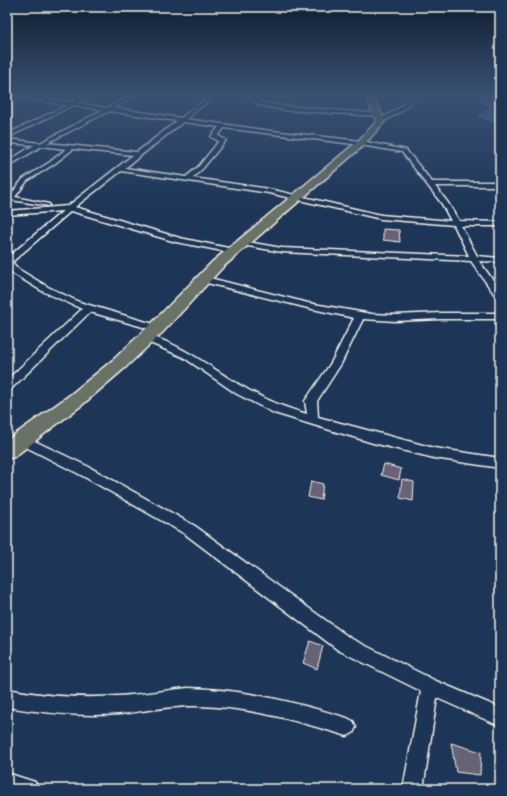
<svg xmlns="http://www.w3.org/2000/svg" width="507" height="796" font-family="'Patrick Hand',sans-serif">
	<style>
		.water { fill: #406887; stroke: #889fae }
		.building { fill: #686276; stroke: #f4f1e8 }
		.lines { fill: none; stroke-linecap: round; stroke-linejoin: round }
		.minor-casing { stroke: #f4f1e8; stroke-width: 3 }
		.primary-casing { stroke: #f4f1e8; stroke-width: 3 }
		.minor { fill: #1d3557; fill-rule: evenodd }
		.primary { fill: #697266; fill-rule: evenodd }
	</style>
	<rect width="100%" height="100%" fill="#1d3557"/>
	<filter id="ink" filterUnits="userSpaceOnUse"><feTurbulence type="fractalNoise" baseFrequency=".025" numOctaves="2"/><feDisplacementMap in="SourceGraphic" scale="8" xChannelSelector="R" yChannelSelector="G"/><feConvolveMatrix kernelMatrix="1 2 1 2 8 2 1 2 1" color-interpolation-filters="sRGB"/></filter>
	<g filter="url(#ink)">
		<path class="water" d="M480 96H500V124L479 116 491 107 482 101Z"/>
		<g class="building">
			<path d="M383 229 399 230 400 242 383 240Z"/>
			<path d="M384 464 401 469 399 480 381 475Z"/>
			<path d="M402 479 414 482 413 501 400 498Z"/>
			<path d="M311 481 323 484 321 500 308 497Z"/>
			<path d="M310 641 323 646 317 669 303 663Z"/>
			<path d="M451 743 481 752 480 775 456 772Z"/>
		</g>
		<g class="lines">
			<g class="minor-casing">
				<g id="minor">
					<path d="M16 96C33 93 52 101 69 102 76 102 82 96 90 96L77 103 107 108 130 96H135L113 108 181 118 210 96H214L186 119 271 131 361 141 406 150 432 182H500V186H435L448 203 459 221 500 222V226H461L477 256 500 258V262L479 261 500 290V299L497 298 471 261 282 252 242 245 238 243 242 241 282 248 469 256 454 225 381 219 269 193 121 171 75 207 180 238 233 249 237 251 233 253 176 242 71 211 12 262 18 269 48 287 79 302 160 326 162 328 157 331 90 312 11 389 7 390V380L82 309 42 291 12 273 7 267V258L63 211 7 215V211L68 206 133 155 73 149 54 164 27 181 15 197 49 204V206L11 200 9 197 23 179 50 162 66 149 42 146 7 167V162L34 145 7 143V139L40 143 103 110 73 105 7 138V134L67 105ZM109 111 177 121 137 152 47 143ZM183 122 219 127 211 137 219 141 199 166 186 177 125 168ZM224 128 361 145 402 152 442 204 451 221 381 215 269 189 193 178 203 168 226 140 218 136Z"/>
					<path d="M249 96H253L262 103 284 106 381 114 378 116 284 110 258 105Z"/>
					<path d="M412 96H416L403 110 383 122H379V120L399 108Z"/>
					<path d="M202 276 308 303 372 314 395 315 441 313H500V319H441L395 321 363 319 341 364 317 401 318 417 434 448 500 458V468L434 458 373 443 274 413 237 394 183 357 143 340 141 338 146 335C185 345 211 369 245 388 265 400 285 408 307 414L305 401 331 363 354 318 308 308 199 281V277Z"/>
					<path d="M22 435 89 467 195 526 350 638 436 681 500 708V726L437 698 423 789H403L421 691 338 650 185 534 81 475 18 443 16 440 18 437Z"/>
					<path d="M188 688C243 689 295 702 347 718L353 721 356 727 353 733 347 736C298 721 250 707 198 706 172 705 146 711 119 714 82 717 44 713 7 707V689C44 696 80 699 118 696 141 695 165 690 188 688Z"/>
					<path d="M7 773 35 782 38 789H7Z"/>
				</g>
			</g>
			<g class="primary-casing">
				<path id="primary" d="M365 96H373L385 121 364 145 222 268 163 332 126 367 82 405 14 457 7 459V440L70 395 114 359 151 324 212 262 358 141 377 121Z"/>
			</g>
			<use href="#minor" class="minor"/>
			<use href="#primary" class="primary"/>
		</g>
	</g>
	<linearGradient id="sky" x2="0" y2="1"><stop stop-color="#101d30"/><stop offset="0.46" stop-color="#3a5174"/><stop offset="1" stop-color="#3a5174" stop-opacity="0"/></linearGradient>
	<rect width="507" height="207" fill="url(#sky)"/>
	<rect width="507" height="796" fill="none" stroke="#1d3557" stroke-width="24"/>
	<rect x="12" y="12" width="483" height="772" fill="none" stroke="#f4f1e8" stroke-width="1.5" filter="url(#ink)"/>
</svg>
